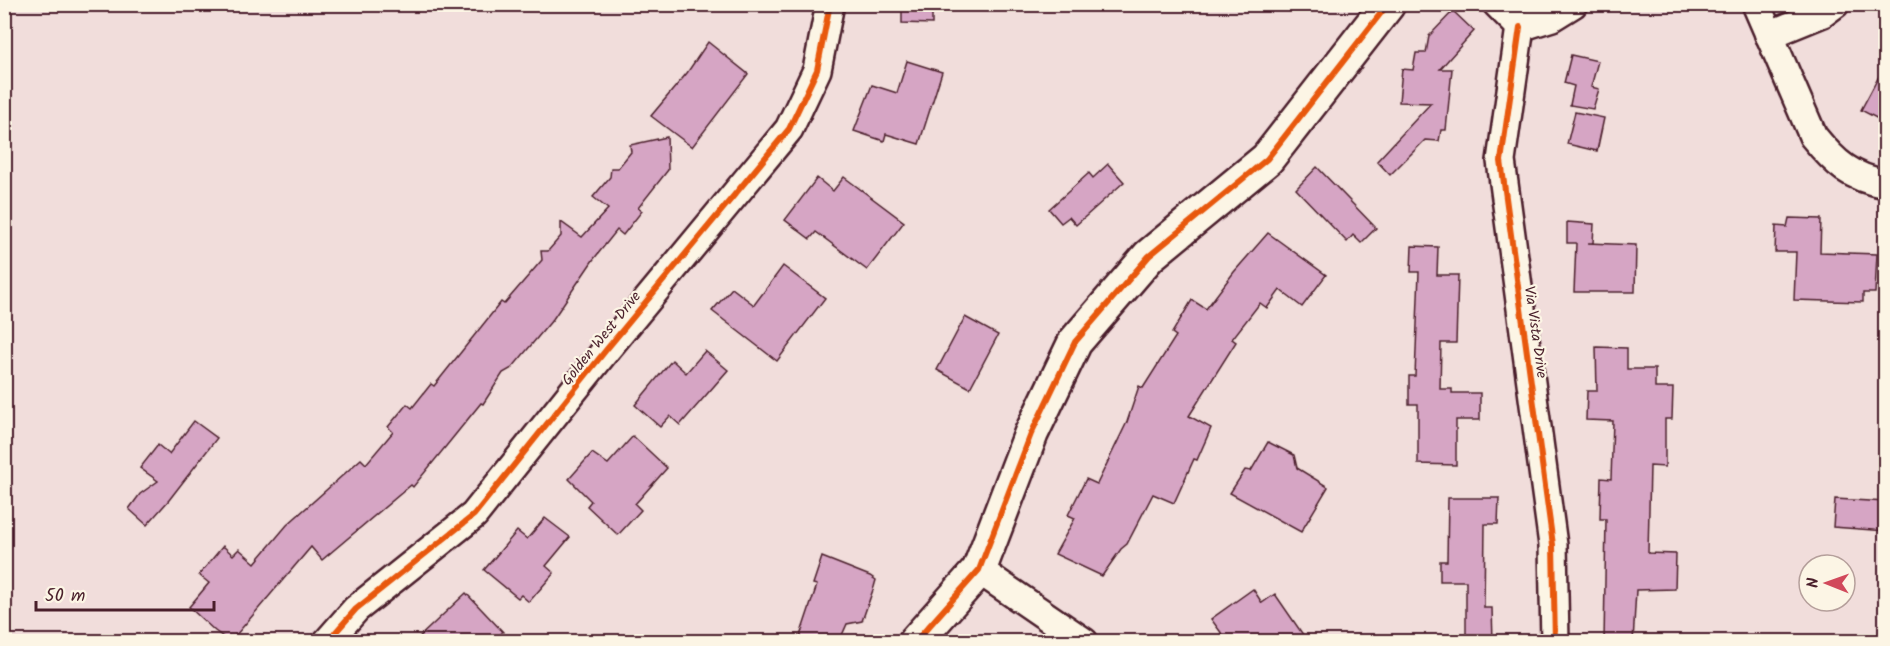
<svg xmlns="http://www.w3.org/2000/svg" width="1890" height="646" font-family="Kalam,sans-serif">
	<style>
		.building { fill: #d6a5c4; stroke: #4a1f2b; stroke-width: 1.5 }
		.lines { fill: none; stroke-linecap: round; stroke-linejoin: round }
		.street-casing { stroke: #4a1f2b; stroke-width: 32 }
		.secondary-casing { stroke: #4a1f2b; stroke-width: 38 }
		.street { stroke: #fcf5e5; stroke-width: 27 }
		.secondary { stroke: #fcf5e5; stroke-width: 33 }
		.cycleway-casing { stroke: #fcf5e5; stroke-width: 10 }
		.cycleway { stroke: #e8590c; stroke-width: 6 }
		.labels { text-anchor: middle; stroke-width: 4.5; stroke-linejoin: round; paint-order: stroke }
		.street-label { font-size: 15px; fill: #4a1f2b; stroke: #fcf5e5 }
	</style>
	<rect width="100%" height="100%" fill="#f1dddb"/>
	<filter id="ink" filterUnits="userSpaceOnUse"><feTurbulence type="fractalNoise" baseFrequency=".0167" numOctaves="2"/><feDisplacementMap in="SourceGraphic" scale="12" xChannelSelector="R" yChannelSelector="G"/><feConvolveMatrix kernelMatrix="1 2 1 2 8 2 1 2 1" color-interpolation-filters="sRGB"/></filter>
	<g filter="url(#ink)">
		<g class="building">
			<path d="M902 4H932V24L902 23Z"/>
			<path d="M1453 11 1474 31 1440 69H1452L1446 130H1441L1439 141 1425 140 1390 175 1377 161 1431 103 1399 102 1402 69 1413 70 1416 53H1426L1429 36Z"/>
			<path d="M708 42 748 74 692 147 651 116 687 73Z"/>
			<path d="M1571 55 1598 61 1591 87 1599 89 1593 109 1570 105 1574 86 1564 83Z"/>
			<path d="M907 61 942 72 919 144 886 134 884 141 854 131 872 85 897 93Z"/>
			<path d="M1886 63V123L1861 110Z"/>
			<path d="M1575 112 1604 118 1597 151 1567 144Z"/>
			<path d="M667 137 668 170 638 208 642 211 623 235 617 230 593 260 553 319 512 368 503 373 483 404 481 403 413 487 411 485 322 560 311 547 230 642 215 631 189 607 209 583 199 575 223 546 233 555 239 549 255 563 287 525 361 459 366 464 393 432 388 427 407 404 412 408 431 384 434 386 501 302 504 304 542 260 541 251H548L561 236V222L582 237 608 209 593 197 610 177 611 168H618L631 152 630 145Z"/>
			<path d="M1108 164 1124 182 1076 225 1069 217 1061 223 1049 209 1089 173 1093 178Z"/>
			<path d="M1317 167 1376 228 1361 243 1353 235 1347 242 1296 189Z"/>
			<path d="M844 177 904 222 867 270 816 232 810 239 785 220 817 178 833 191Z"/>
			<path d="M1789 218 1821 219 1820 252 1877 254 1875 293H1863V302L1794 300 1796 252H1775L1776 226 1787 227Z"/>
			<path d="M1567 222 1594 224 1593 243H1588L1636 245 1635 292H1574L1576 243H1567Z"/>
			<path d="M1268 233 1326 275 1302 307 1280 290 1267 308 1260 303 1232 339 1236 342 1189 416 1211 428 1197 460 1194 459 1174 503 1153 494 1127 544 1121 549 1102 576 1055 554 1075 518 1068 515 1086 479 1097 484 1127 422 1139 386 1143 388 1176 336 1172 333 1192 300 1206 309 1234 272Z"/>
			<path d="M1412 246 1438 247 1437 275H1458L1456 343H1441L1440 389H1452V393H1480V420H1456V465L1418 464V404H1409V376H1415L1419 272H1411Z"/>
			<path d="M783 266 825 298 777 361 712 311 732 288 754 305Z"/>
			<path d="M965 317 998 335 970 388 937 370Z"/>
			<path d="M1596 347 1627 348V369H1655V388H1673L1672 419H1665V467L1650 466 1648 553 1676 554 1675 589 1636 590 1633 642H1604L1606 519H1600L1601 478 1611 479 1613 421 1586 420 1587 391H1597Z"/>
			<path d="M705 351 728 370 680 425 670 416 660 427 635 405 672 360 686 373Z"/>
			<path d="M194 421 217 438 169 500 147 525 129 509 140 494 158 481 140 468 158 445 169 454Z"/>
			<path d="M633 436 667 468 635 504 641 510 618 535 587 506 591 501 569 479 592 453 608 464Z"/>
			<path d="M1268 442 1294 455 1297 468 1328 487 1301 532 1230 493 1245 470 1251 471Z"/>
			<path d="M1448 498H1499L1498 524H1485L1484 608H1492L1493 642H1466V581H1440V561H1447Z"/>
			<path d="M1835 499 1886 502V531L1833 527Z"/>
			<path d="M545 518 570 537 546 566 554 573 529 602 521 595 518 598 484 570 517 531 527 539Z"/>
			<path d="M822 557 870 576 876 580 874 587 862 621 847 624 839 642H798L817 585 813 584Z"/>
			<path d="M1253 589 1262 603 1275 594 1308 642H1228L1211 619Z"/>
			<path d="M466 593 503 632 493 642H414Z"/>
		</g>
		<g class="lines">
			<g class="street-casing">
				<g id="street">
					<path d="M1497 4 1520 27 1552 17 1573 4"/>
					<path d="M1756 4 1813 136C1835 163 1851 178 1886 184"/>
					<path d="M1520 27 1501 161 1553 545 1555 642"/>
					<path d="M1769 35 1823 13 1835 4"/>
					<path d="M979 570 1084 642"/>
					<path d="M327 642 356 609 474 515 606 350 789 129 817 70 830 4"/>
				</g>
			</g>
			<g class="secondary-casing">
				<path id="secondary" d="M915 642 979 570 1031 434 1075 342 1149 256 1267 159 1388 4"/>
			</g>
			<use href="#street" class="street"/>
			<use href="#secondary" class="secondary"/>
			<g class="cycleway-casing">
				<g id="cycleway">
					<path d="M1520 27 1501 161 1553 545 1555 642"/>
					<path d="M327 642 356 609 474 515 606 350 789 129 817 70 830 4"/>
					<path d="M915 642 979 570 1031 434 1075 342 1149 256 1267 159 1388 4"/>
				</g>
			</g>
			<use href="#cycleway" class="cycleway"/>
		</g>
	</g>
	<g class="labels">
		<g class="street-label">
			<text transform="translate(1536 332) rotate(82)" y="5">Via Vista Drive</text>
			<text transform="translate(601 338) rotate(-51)" y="5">Golden West Drive</text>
		</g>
	</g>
	<rect width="1890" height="646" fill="none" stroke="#fcf5e5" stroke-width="24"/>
	<rect x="12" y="12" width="1866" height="622" fill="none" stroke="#4a1f2b" stroke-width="2" filter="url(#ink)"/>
	<g transform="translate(1827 583) rotate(271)"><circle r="28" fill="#fcf5e5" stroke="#b59f9b" stroke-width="1.5"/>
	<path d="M0-4.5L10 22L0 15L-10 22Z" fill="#d1495b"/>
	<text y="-9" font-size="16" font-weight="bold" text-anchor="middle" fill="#4a1f2b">N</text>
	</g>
	<path d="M36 601v9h178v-9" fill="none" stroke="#4a1f2b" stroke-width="3"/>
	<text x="45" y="601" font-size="18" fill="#4a1f2b" stroke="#fcf5e5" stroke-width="4.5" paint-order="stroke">50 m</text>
</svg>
